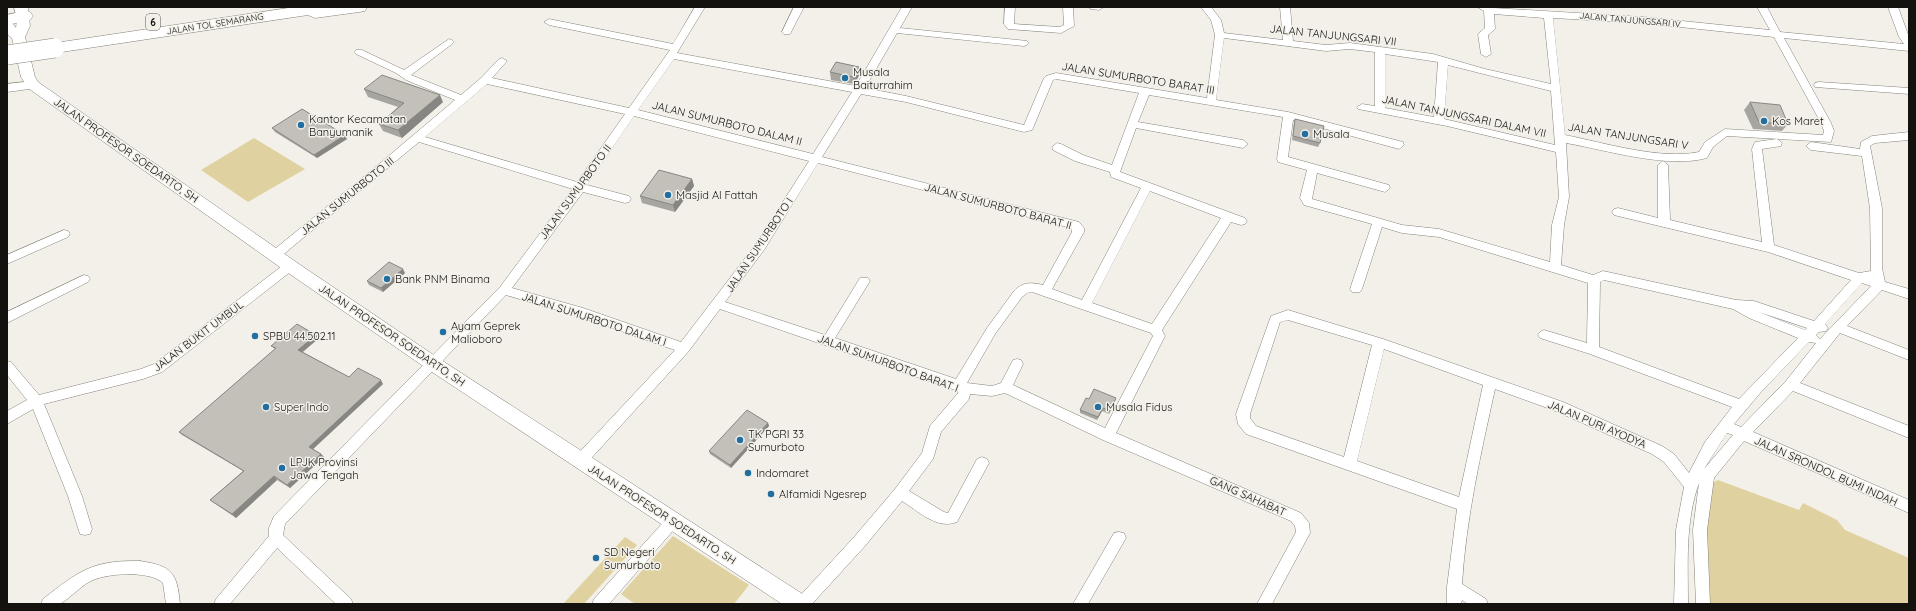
<svg xmlns="http://www.w3.org/2000/svg" width="1916" height="611" font-family="Quicksand,sans-serif">
	<style>
		.green { fill: #e0d2a0 }
		.lines { fill: none; stroke-linecap: round; stroke-linejoin: round }
		.minor-casing { stroke: #85837c; stroke-width: 1 }
		.tertiary-casing { stroke: #85837c; stroke-width: 1 }
		.secondary-casing { stroke: #85837c; stroke-width: 1 }
		.motorway-casing { stroke: #85837c; stroke-width: 1 }
		.minor { fill: #fff; fill-rule: evenodd }
		.tertiary { fill: #fff; fill-rule: evenodd }
		.secondary { fill: #fff; fill-rule: evenodd }
		.motorway { fill: #fff; fill-rule: evenodd }
		.motorway-bridge-casing { stroke: #85837c; stroke-width: 20; stroke-linecap: butt }
		.motorway-bridge { stroke: #fff; stroke-width: 19 }
		.wall { fill: #a7a59f }
		.shaded-wall { fill: #888682 }
		.building { fill: #c2c0b9; stroke: #888682 }
		.poi-dot { fill: #226ea1; stroke: #f2f0e9; stroke-width: 1.5 }
		.labels { text-anchor: middle; stroke-width: 3; stroke-linejoin: round; paint-order: stroke }
		.far-street-label { font-size: 9px; fill: #13120f; stroke: #f2f0e9 }
		.shield { fill: #f2f0e9; stroke: #565550; stroke-width: 1 }
		.shield-label { font-size: 10px; font-weight: bold; fill: #13120f }
		.street-label { font-size: 11px; fill: #13120f; stroke: #f2f0e9 }
		.poi-label { font-size: 11px; fill: #13120f; stroke: #f2f0e9; text-anchor: start }
	</style>
	<rect width="100%" height="100%" fill="#f2f0e9"/>
	<g class="green">
		<path d="M254 138 305 169 248 202 201 170Z"/>
		<path d="M1718 480 1799 510 1803 503 1837 520 1845 530 1909 558V604H1709L1705 537 1708 485Z"/>
		<path d="M673 536 749 585 734 604H635L621 594Z"/>
		<path d="M625 537 637 545 584 604H563Z"/>
	</g>
	<g class="lines">
		<g class="minor-casing">
			<g id="minor">
				<path d="M695 7H705L677 53 856 86 902 7H912L900 28 1027 41 1029 43 1027 45 1024 46 897 33 865 88 906 96 1024 125 1044 78 1046 76 1056 73 1207 98 1215 35 1211 20 1201 7H1211L1221 20 1224 33 1283 40 1280 7H1290L1293 41 1326 45 1350 43 1433 54 1485 69 1551 84 1544 18 1494 14 1495 29 1488 35 1491 54 1486 57 1481 54 1478 34 1485 28 1484 11 1477 7 1643 17 1770 30 1757 7H1767L1780 32 1904 44 1899 37 1888 7H1898L1909 37V51L1784 38 1831 123 1834 131 1831 142 1727 136 1713 147 1707 158C1667 169 1606 150 1566 143L1569 197 1564 225 1561 265 1593 275 1603 271 1736 300 1754 301 1814 321 1851 280 1768 252 1618 216 1614 215 1612 212 1614 209 1618 208 1658 218V165L1663 161 1668 165 1670 220 1762 242 1752 149 1755 142 1777 139 1782 143 1781 146 1762 149 1774 245 1859 273 1871 271 1870 208 1862 156 1811 150 1806 146 1811 142 1860 149 1861 142 1872 136 1909 132V140L1875 143 1870 146 1882 208V268L1885 282 1909 289V299L1882 290 1847 326 1909 350V360L1840 333 1800 383 1909 426V438L1793 391 1753 432 1909 500V513L1744 441 1714 478 1707 530 1710 604H1696L1693 530 1699 483C1685 521 1688 565 1688 604H1674L1676 530 1684 487 1664 462 1652 454 1553 410 1495 389C1481 453 1466 518 1462 584L1486 599 1488 604H1468L1462 600 1461 604H1447V587L1457 509 1246 434 1238 424 1236 414 1271 316 1288 310 1383 339 1563 402 1662 446 1674 454 1689 473 1705 442 1732 407 1590 354 1540 338 1538 335 1540 332 1544 330 1587 343 1588 283 1439 237 1402 233 1382 227 1362 289 1360 292H1352L1350 289 1372 224 1304 205 1300 198 1307 170 1278 162 1277 159 1283 117 1149 95 1138 122 1243 140 1248 144 1243 148 1136 128 1120 172 1245 218 1247 221 1245 224 1241 225 1231 222 1162 330 1165 336 1116 433 1301 513 1309 523 1310 533 1272 604H1257L1296 532 1295 526 1291 521 1103 440 1005 393 992 396 970 394 969 399 941 432 933 459 909 491 944 512 948 513 977 459 982 457 987 459 989 463 957 522C937 530 918 511 902 501L865 546 812 604H795L797 599 855 536 895 489 922 453 930 426 958 393V391L720 309 688 352 585 465 580 467 575 465 573 461 575 457 675 350 581 317 506 295 285 524 283 535 351 599 353 604H336L277 548 230 604H214L216 599 269 536V528L274 516 500 287 573 189 419 142 279 258H271L269 255 271 252 366 175 455 100 406 80 396 73 356 54 354 52 356 50H362L404 70 449 39 452 40 454 42 452 44 411 75 461 95 481 78 499 59 502 58 507 61 492 78 629 108 670 50 549 25 544 22 549 19 673 44ZM1553 18 1643 23 1774 37 1821 123 1824 131 1823 135 1725 129 1705 142 1699 152C1660 160 1605 143 1565 135ZM1224 38 1326 51 1350 49 1375 52V106L1362 104 1357 107 1358 109 1447 126 1556 152 1559 197 1552 225 1550 262 1439 229 1402 225 1312 199 1317 173 1385 192 1390 188 1389 185 1288 157 1293 120 1399 149 1404 145 1403 142 1288 112 1216 100ZM1385 54 1438 62 1434 117 1385 108ZM674 59 852 92 813 154 638 110ZM1448 65 1551 91 1555 145 1444 119ZM1056 79 1139 93 1112 165 1083 155 1061 144 1057 143 1052 147 1053 150 1075 161 1110 172 1111 177 1141 188 1082 300 1052 289 1084 232V228L1079 222 822 157 861 94 906 102 1024 132 1032 130 1033 128 1053 80ZM487 84 625 114 577 182 425 137ZM634 116 809 161 756 244 681 342 583 308 512 288 583 192 625 203 629 202 631 199 629 196 587 185ZM818 163 1071 228 1072 232 1043 285C1032 282 1022 282 1014 291L987 328 956 379 835 338 870 281 868 278H860L825 335 725 302 764 250ZM1150 191 1221 218 1152 324 1092 303ZM1604 280 1733 309 1749 318 1798 338 1739 399 1599 347 1600 282ZM1862 283 1871 286 1820 339 1816 335 1819 332 1826 331 1828 328 1825 324ZM1032 292 1151 333 1153 336 1105 428 1013 385 1023 364 1021 360 1017 359 1013 360 1001 383 992 386 967 383 995 334 1022 297 1027 293ZM1759 312 1807 328 1805 330ZM1288 320 1372 345 1344 457 1256 426 1250 418V414L1280 322ZM1809 342 1816 343 1786 381 1741 427 1734 424 1761 392ZM1384 349 1483 385 1459 497 1357 461ZM1727 433 1733 435 1704 469Z"/>
				<path d="M794 7H804L790 34H784L782 32Z"/>
				<path d="M1005 7H1015L1014 24 1060 27 1064 25 1063 7H1073L1074 26 1061 33 1008 29 1004 24Z"/>
				<path d="M1089 7H1104L1099 10 1091 9Z"/>
				<path d="M1819 82 1909 88V94L1815 87 1814 85 1815 83Z"/>
				<path d="M64 230 68 231 70 234 68 237 7 264V255Z"/>
				<path d="M290 262 294 263 296 266 294 269 162 372 143 379 44 404 82 496 92 529 90 534 85 535 80 534 68 496 33 409 7 424V411L27 400 7 375V361L11 362 39 395 141 369 154 364 286 263Z"/>
				<path d="M84 275 88 276 90 279 88 282 7 323V312Z"/>
				<path d="M673 515 678 517 680 521 678 525 609 604H592L594 599 668 517Z"/>
				<path d="M1119 532 1124 533 1126 538 1088 604H1073L1114 533Z"/>
				<path d="M140 561C172 566 177 572 180 604H166L163 583C150 570 104 573 89 582 81 586 66 602 59 604 54 606 46 604 41 604L43 599C79 571 92 560 140 561Z"/>
			</g>
		</g>
		<g class="tertiary-casing">
			<path id="tertiary" d="M33 81 37 82 39 85 37 88 7 92V84Z"/>
		</g>
		<g class="secondary-casing">
			<path id="secondary" d="M14 7H28L30 26 25 37 35 77 38 82 296 262 438 358 807 597 810 604H782L426 368 284 270 28 88 21 77 12 38 7 34V22L12 23 16 28 17 19Z"/>
		</g>
		<g class="motorway-casing">
			<g id="motorway">
				<path d="M295 7H367L365 11 359 12 315 18 308 15 55 53 49 52 46 48 49 44 55 43Z"/>
				<path d="M24 11 30 12 33 16 30 20 7 25V15Z"/>
			</g>
		</g>
		<use href="#minor" class="minor"/>
		<use href="#tertiary" class="tertiary"/>
		<use href="#secondary" class="secondary"/>
		<use href="#motorway" class="motorway"/>
		<g class="motorway-bridge-casing">
			<path id="motorway-bridge" d="M7 55 55 48"/>
		</g>
		<use href="#motorway-bridge" class="motorway-bridge"/>
	</g>
	<g class="wall">
		<path d="M830 72 860 74 854 84 831 80Z"/>
		<path d="M364 89 443 102 402 138 383 131 379 124 398 107 368 97Z"/>
		<path d="M1750 102 1788 124 1782 131 1753 129 1744 110Z"/>
		<path d="M1295 119 1320 143 1318 147 1292 140 1294 123Z"/>
		<path d="M272 128 347 139 317 158 275 132Z"/>
		<path d="M692 179 694 186 675 212 642 203 640 196Z"/>
		<path d="M405 273 383 292 369 285 367 281Z"/>
		<path d="M319 338 303 352 349 377 383 384 313 449 321 454 324 457 290 488 277 480 236 518 214 503 210 500 243 471 182 435 179 432 275 349 271 346Z"/>
		<path d="M1089 399 1115 401 1109 414 1102 411 1097 420 1080 413V410Z"/>
		<path d="M768 423 769 426 731 468 710 454 709 451Z"/>
	</g>
	<g class="shaded-wall">
		<path d="M859 67 860 74 854 84 853 77Z"/>
		<path d="M440 95 443 102 402 138 398 130Z"/>
		<path d="M345 135 347 139 317 158 314 155Z"/>
		<path d="M692 179 694 186 675 212 673 205Z"/>
		<path d="M403 269 405 273 383 292 381 288Z"/>
		<path d="M316 335 319 338 301 353 298 350Z"/>
		<path d="M381 380 383 384 312 450 309 447Z"/>
		<path d="M1116 398 1115 401 1109 414 1110 410Z"/>
		<path d="M1103 408 1102 411 1097 420 1098 417Z"/>
		<path d="M768 423 769 426 731 468 730 465Z"/>
		<path d="M321 454 324 457 290 488 287 485Z"/>
		<path d="M274 476 277 480 236 518 232 514Z"/>
	</g>
	<g class="building">
		<path d="M836 62 859 67 853 77 830 72Z"/>
		<path d="M382 75 440 95 398 130 379 124 404 103 364 89Z"/>
		<path d="M1750 102 1780 105 1788 124 1759 122Z"/>
		<path d="M302 109 345 135 314 155 272 128Z"/>
		<path d="M1295 119 1324 126 1320 143 1293 136Z"/>
		<path d="M659 170 692 179 673 205 640 196Z"/>
		<path d="M389 262 403 269 381 288 367 281Z"/>
		<path d="M297 324 316 335 298 350 349 377 358 368 381 380 309 447 321 454 287 485 274 476 232 514 210 500 244 471 179 432 276 348 271 346Z"/>
		<path d="M1094 389 1116 398 1110 410 1103 408 1098 417 1080 410 1086 398 1089 399Z"/>
		<path d="M747 410 768 423 730 465 709 451Z"/>
	</g>
	<g class="poi-dot">
		<circle cx="845" cy="78" r="4"/>
		<circle cx="1764" cy="121" r="4"/>
		<circle cx="301" cy="125" r="4"/>
		<circle cx="1305" cy="134" r="4"/>
		<circle cx="668" cy="195" r="4"/>
		<circle cx="387" cy="279" r="4"/>
		<circle cx="443" cy="332" r="4"/>
		<circle cx="255" cy="336" r="4"/>
		<circle cx="266" cy="407" r="4"/>
		<circle cx="1098" cy="407" r="4"/>
		<circle cx="740" cy="440" r="4"/>
		<circle cx="282" cy="468" r="4"/>
		<circle cx="748" cy="473" r="4"/>
		<circle cx="771" cy="494" r="4"/>
		<circle cx="596" cy="558" r="4"/>
	</g>
	<g class="labels">
		<g class="far-street-label">
			<text transform="translate(1630 20) rotate(5)" y="3">JALAN TANJUNGSARI IV</text>
			<text transform="translate(215 24) rotate(-9)" y="3">JALAN TOL SEMARANG</text>
		</g>
		<rect class="shield" x="146" y="14" width="14" height="16" rx="3"/>
		<g class="shield-label">
			<text x="153" y="26">6</text>
		</g>
		<g class="street-label">
			<text transform="translate(1333 35) rotate(6)" y="4">JALAN TANJUNGSARI VII</text>
			<text transform="translate(1138 78) rotate(9)" y="4">JALAN SUMURBOTO BARAT III</text>
			<text transform="translate(1464 116) rotate(12)" y="4">JALAN TANJUNGSARI DALAM VII</text>
			<text transform="translate(727 123) rotate(14)" y="4">JALAN SUMURBOTO DALAM II</text>
			<text transform="translate(1628 136) rotate(9)" y="4">JALAN TANJUNGSARI V</text>
			<text transform="translate(126 150) rotate(35)" y="4">JALAN PROFESOR SOEDARTO, SH</text>
			<text transform="translate(575 192) rotate(-54)" y="4">JALAN SUMURBOTO II</text>
			<text transform="translate(347 196) rotate(-39)" y="4">JALAN SUMURBOTO III</text>
			<text transform="translate(998 206) rotate(15)" y="4">JALAN SUMURBOTO BARAT II</text>
			<text transform="translate(759 245) rotate(-56)" y="4">JALAN SUMURBOTO I</text>
			<text transform="translate(594 319) rotate(18)" y="4">JALAN SUMURBOTO DALAM I</text>
			<text transform="translate(392 335) rotate(34)" y="4">JALAN PROFESOR SOEDARTO, SH</text>
			<text transform="translate(198 336) rotate(-37)" y="4">JALAN BUKIT UMBUL</text>
			<text transform="translate(888 363) rotate(20)" y="4">JALAN SUMURBOTO BARAT I</text>
			<text transform="translate(1597 424) rotate(23)" y="4">JALAN PURI AYODYA</text>
			<text transform="translate(1826 471) rotate(24)" y="4">JALAN SRONDOL BUMI INDAH</text>
			<text transform="translate(1248 496) rotate(24)" y="4">GANG SAHABAT</text>
			<text transform="translate(662 514) rotate(33)" y="4">JALAN PROFESOR SOEDARTO, SH</text>
		</g>
		<g class="poi-label">
			<text x="853" y="76">Musala<tspan x="853" dy="13">Baiturrahim</tspan></text>
			<text x="309" y="123">Kantor Kecamatan<tspan x="309" dy="13">Banyumanik</tspan></text>
			<text x="1772" y="125">Kos Maret</text>
			<text x="1313" y="138">Musala</text>
			<text x="676" y="199">Masjid Al Fattah</text>
			<text x="395" y="283">Bank PNM Binama</text>
			<text x="451" y="330">Ayam Geprek<tspan x="451" dy="13">Malioboro</tspan></text>
			<text x="263" y="340">SPBU 44.502.11</text>
			<text x="274" y="411">Super Indo</text>
			<text x="1106" y="411">Musala Fidus</text>
			<text x="748" y="438">TK PGRI 33<tspan x="748" dy="13">Sumurboto</tspan></text>
			<text x="290" y="466">LPJK Provinsi<tspan x="290" dy="13">Jawa Tengah</tspan></text>
			<text x="756" y="477">Indomaret</text>
			<text x="779" y="498">Alfamidi Ngesrep</text>
			<text x="604" y="556">SD Negeri<tspan x="604" dy="13">Sumurboto</tspan></text>
		</g>
	</g>
	<rect width="1916" height="611" fill="none" stroke="#13120f" stroke-width="16"/>
</svg>
